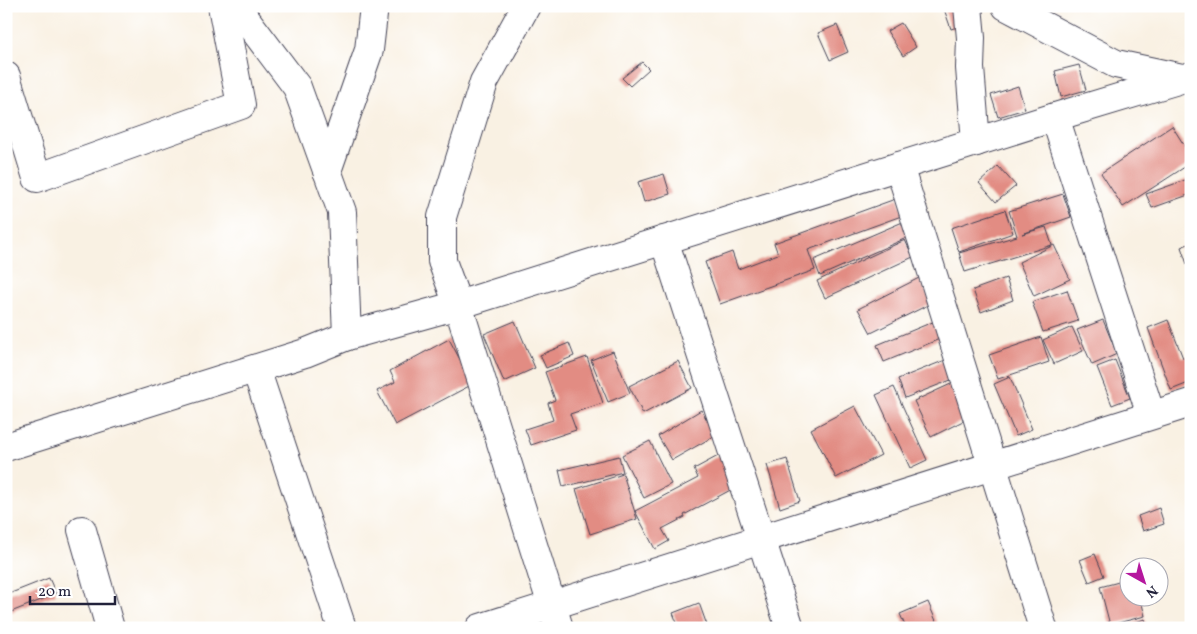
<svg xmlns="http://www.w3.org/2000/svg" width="1197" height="634" font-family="Vollkorn,serif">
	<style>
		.building { fill: #e28c83 }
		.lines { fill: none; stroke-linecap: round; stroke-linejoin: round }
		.minor-casing { stroke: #424154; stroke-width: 30 }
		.minor { stroke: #fff; stroke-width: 28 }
	</style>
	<rect width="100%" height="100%" fill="#fff"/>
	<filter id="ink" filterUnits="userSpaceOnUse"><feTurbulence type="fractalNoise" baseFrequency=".02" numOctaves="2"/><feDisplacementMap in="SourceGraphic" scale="10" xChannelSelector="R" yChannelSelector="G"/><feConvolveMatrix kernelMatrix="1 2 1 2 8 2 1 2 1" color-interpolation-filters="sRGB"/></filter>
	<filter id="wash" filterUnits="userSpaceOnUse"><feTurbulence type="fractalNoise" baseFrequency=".0096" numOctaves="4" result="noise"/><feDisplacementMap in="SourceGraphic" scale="20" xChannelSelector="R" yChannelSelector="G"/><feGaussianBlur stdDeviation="1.12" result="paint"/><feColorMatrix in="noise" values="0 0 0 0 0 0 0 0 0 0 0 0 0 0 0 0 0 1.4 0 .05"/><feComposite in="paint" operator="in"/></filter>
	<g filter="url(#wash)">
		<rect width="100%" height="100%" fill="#f9f1e3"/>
		<g id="blocks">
			<g class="building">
				<path d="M943 6H971L976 21 951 29Z"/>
				<path d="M901 23 916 47 903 56 887 31Z"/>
				<path d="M837 25 848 52 830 60 818 33Z"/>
				<path d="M642 62 649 69 630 86 622 78Z"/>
				<path d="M1079 65 1086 90 1061 97 1055 71Z"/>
				<path d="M1018 86 1025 109 998 117 991 95Z"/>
				<path d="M1172 126 1191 156V163L1123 207 1101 173Z"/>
				<path d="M998 166 1016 186 996 202 979 183Z"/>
				<path d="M664 174 670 194 644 202 638 182Z"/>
				<path d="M1191 178V194L1152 208 1146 194Z"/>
				<path d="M1063 194 1071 217 1022 234 1046 227 1052 245 965 272 959 253 1017 236 1009 211Z"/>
				<path d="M898 198 904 215 808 250 815 270 720 304 705 262 732 252 738 269 778 254 774 243Z"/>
				<path d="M1005 210 1013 233 959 252 951 228Z"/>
				<path d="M905 221 911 236 820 276 814 260Z"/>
				<path d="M905 240 913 257 825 298 817 281Z"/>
				<path d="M1191 243V266L1188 267 1181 247Z"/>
				<path d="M1054 245 1070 279 1034 296 1019 262Z"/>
				<path d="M919 278 932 303 871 333 858 309Z"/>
				<path d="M1006 278 1013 300 981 312 973 290Z"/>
				<path d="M1067 290 1078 321 1043 332 1032 302Z"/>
				<path d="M1103 320 1117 354 1092 365 1077 330Z"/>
				<path d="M1168 320 1183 358 1191 355V382L1171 390 1148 328Z"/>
				<path d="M515 321 535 368 504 382 484 334Z"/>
				<path d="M935 321 942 338 884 362 877 345Z"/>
				<path d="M1072 327 1083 351 1054 364 1043 340Z"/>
				<path d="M1041 337 1049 362 998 379 989 355Z"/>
				<path d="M449 339 473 384 395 425 377 391 395 382 390 371Z"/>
				<path d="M569 343 574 356 546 368 540 355Z"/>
				<path d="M613 351 630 393 608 402 591 360Z"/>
				<path d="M587 357 603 403 570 414 576 430 531 445 525 429 553 420 548 403 555 400 545 372Z"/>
				<path d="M948 359 956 378 905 398 898 379Z"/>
				<path d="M1115 360 1130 398 1112 405 1097 367Z"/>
				<path d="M678 361 692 388 643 414 629 386Z"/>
				<path d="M1010 377 1032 429 1016 436 994 384Z"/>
				<path d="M953 383 969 418 931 437 914 401Z"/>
				<path d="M894 387 927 460 910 468 876 395Z"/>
				<path d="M855 406 881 455 836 478 811 429Z"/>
				<path d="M701 410 716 435 672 460 658 436Z"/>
				<path d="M650 441 671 484 644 498 622 455Z"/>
				<path d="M720 455 736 487 684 515 685 517 662 529 669 541 655 549 635 511 698 478 694 469Z"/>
				<path d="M619 456 623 472 563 487 559 470Z"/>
				<path d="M787 459 800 501 780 508 767 465Z"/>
				<path d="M623 474 637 519 590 534 576 489Z"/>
				<path d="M1159 508 1164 524 1143 531 1138 516Z"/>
				<path d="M1095 554 1104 576 1089 582 1080 560Z"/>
				<path d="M49 578 56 594 6 614V595Z"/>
				<path d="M1130 579V596H1140L1145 616 1110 625 1100 587Z"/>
				<path d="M928 602 939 628H906L900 614Z"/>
				<path d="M699 603 708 628H679L673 613Z"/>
				<path d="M1145 619 1148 628H1120V627Z"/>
			</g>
		</g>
	</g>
	<g filter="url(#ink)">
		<use href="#blocks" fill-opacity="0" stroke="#424154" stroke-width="1"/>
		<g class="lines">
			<g class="minor-casing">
				<g id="minor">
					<path d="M236 6 297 87 342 212 347 336"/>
					<path d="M526 6 484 82 442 217V261L458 305 559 628"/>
					<path d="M968 6 971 38 970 68 976 142"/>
					<path d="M1006 6 1116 64 1182 78"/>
					<path d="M6 76 37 178 241 105 222 6"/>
					<path d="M1055 117 1151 415"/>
					<path d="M899 166 1043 628"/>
					<path d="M327 171 369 50 374 6"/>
					<path d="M664 240 790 628"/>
					<path d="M256 369 342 628"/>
					<path d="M6 447 305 353 347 336 458 305 1055 117 1191 76"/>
					<path d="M82 530 110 628"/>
					<path d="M480 628 1191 403"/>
				</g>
			</g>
			<use href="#minor" class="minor"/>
		</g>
	</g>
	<rect width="1197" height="634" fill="none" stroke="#fff" stroke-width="25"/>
	<g transform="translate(1144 582) rotate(141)"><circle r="24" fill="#ffffff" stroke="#a7a7b1"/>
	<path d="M0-4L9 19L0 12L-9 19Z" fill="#b5179e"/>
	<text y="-8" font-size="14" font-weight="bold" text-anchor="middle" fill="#22223b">N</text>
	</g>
	<path d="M30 596v8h85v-8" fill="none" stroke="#22223b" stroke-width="2.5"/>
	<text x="38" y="596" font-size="15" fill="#22223b" stroke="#ffffff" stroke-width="4" paint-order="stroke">20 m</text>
</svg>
